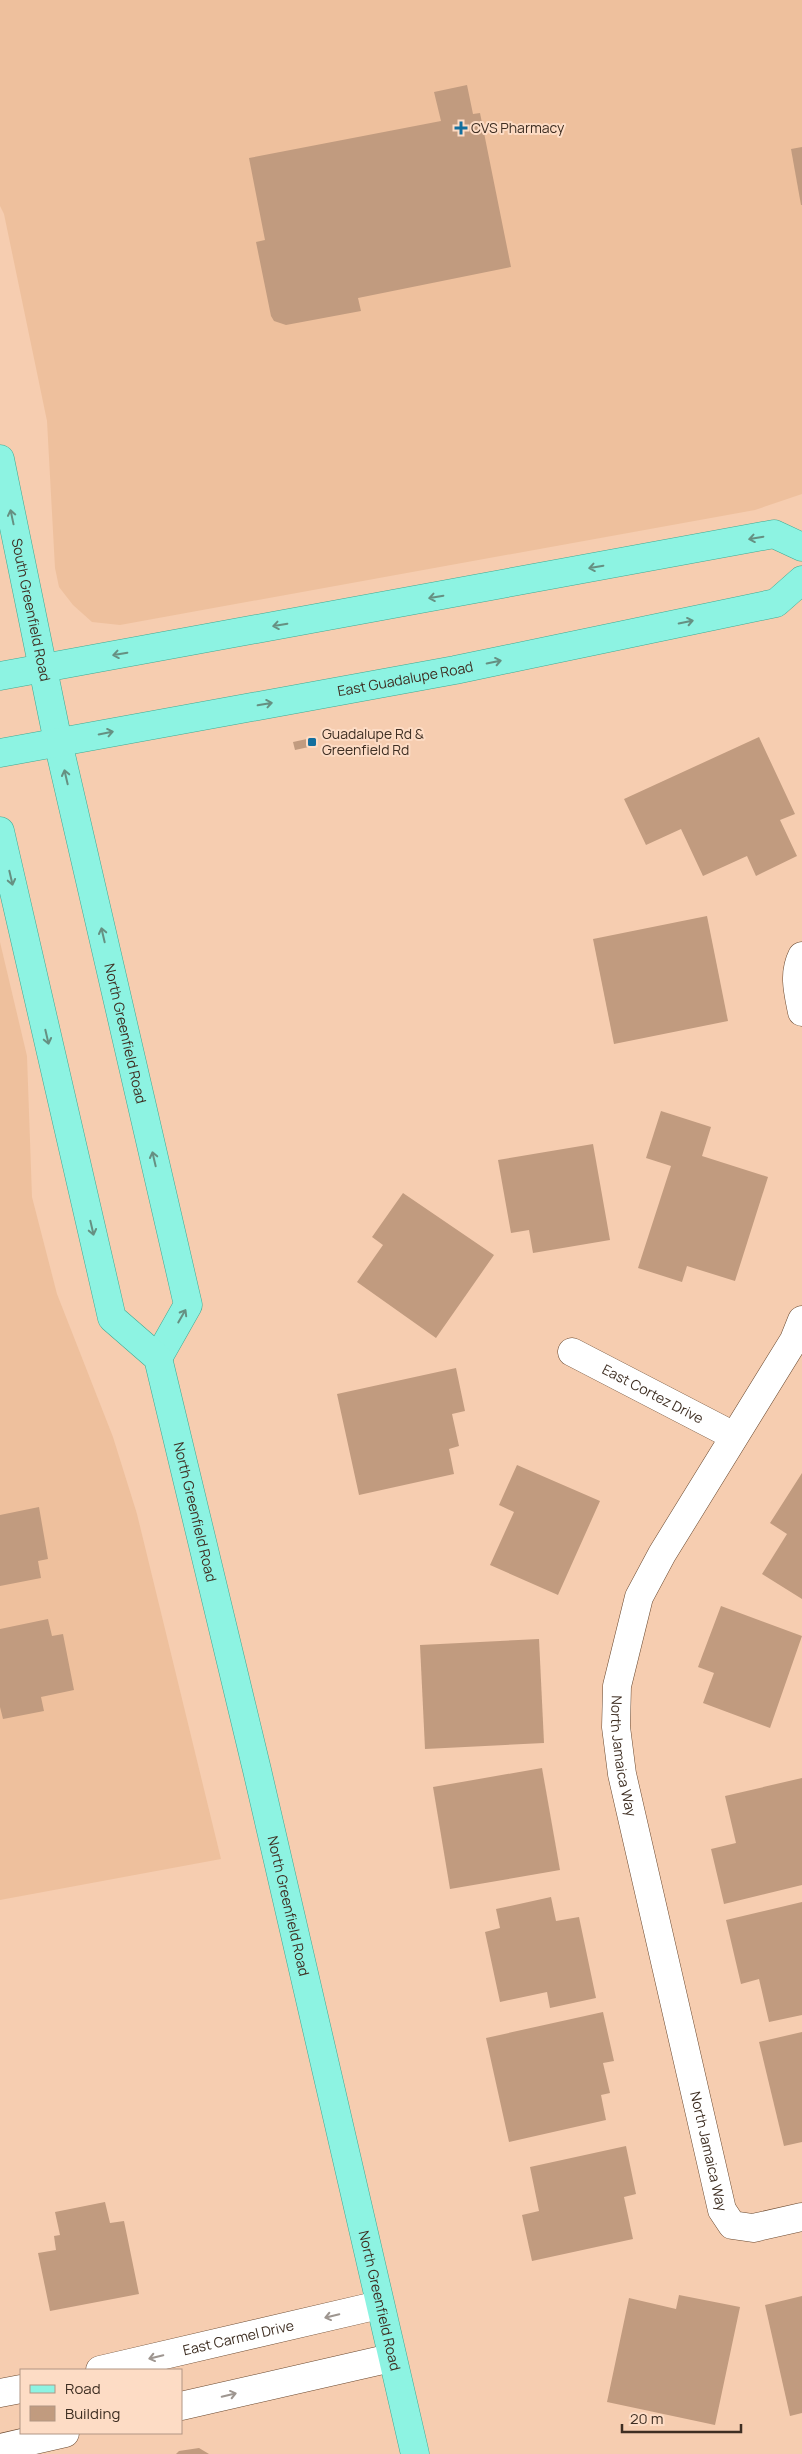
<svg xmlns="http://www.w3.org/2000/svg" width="802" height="2454" font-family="Manrope,sans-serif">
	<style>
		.built { fill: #eec09d }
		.building { fill: #c19b7f }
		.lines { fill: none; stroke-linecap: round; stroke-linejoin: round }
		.minor-casing { stroke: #69472d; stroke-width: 29 }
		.major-casing { stroke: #40a992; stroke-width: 29 }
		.minor { stroke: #fff; stroke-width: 28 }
		.major { stroke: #8df3e2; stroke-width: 28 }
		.oneway { stroke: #669082 }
		.oneway2 { stroke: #9e9690 }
		.poi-dot { fill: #136f9e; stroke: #fddcc5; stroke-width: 2 }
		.labels { text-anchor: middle; stroke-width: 4; stroke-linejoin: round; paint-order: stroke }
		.poi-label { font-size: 14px; fill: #3e2e22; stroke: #fddcc5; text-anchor: start }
		.street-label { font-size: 14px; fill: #3e2e22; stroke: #fddcc5 }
	</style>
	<rect width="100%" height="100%" fill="#f6cdb0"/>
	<g class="built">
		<path d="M0 0H802V494L755 510 120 625 92 622 73 605 59 587 55 568 47 421 4 214 0 206Z"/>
		<path d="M0 942 27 1056 32 1197 57 1294 113 1437 137 1514 221 1859 0 1900Z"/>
	</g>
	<g class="building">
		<path d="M467 85 473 114 480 113 511 267 358 298 361 311 286 325 274 321 271 316 256 242 265 240 249 158 441 121 434 92Z"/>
		<path d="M802 147V205H801L791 149Z"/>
		<path d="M316 737 318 745 295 750 293 742Z"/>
		<path d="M759 737 795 814 780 820 797 856 756 876 747 856 703 876 681 829 646 845 624 799Z"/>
		<path d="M707 916 728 1021 614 1044 593 939Z"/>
		<path d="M661 1111 711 1127 702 1156 768 1177 735 1281 687 1266 682 1282 638 1268 671 1166 646 1158Z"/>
		<path d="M593 1144 610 1240 533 1253 529 1230 511 1233 498 1160Z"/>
		<path d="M403 1193 494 1255 436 1338 357 1282 383 1245 372 1237Z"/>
		<path d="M456 1368 465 1411 452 1414 459 1446 449 1449 454 1474 359 1495 337 1394Z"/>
		<path d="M517 1465 600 1501 558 1595 490 1565 514 1512 499 1505Z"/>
		<path d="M802 1473V1599L762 1574 787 1534 770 1523Z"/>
		<path d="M39 1507 48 1559 38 1561 41 1578 0 1586V1515Z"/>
		<path d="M721 1606 802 1636 770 1728 703 1703 714 1673 698 1667Z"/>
		<path d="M48 1619 52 1636 63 1634 74 1690 41 1697 44 1711 3 1719 0 1707V1629Z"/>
		<path d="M539 1639 544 1743 425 1749 420 1645Z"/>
		<path d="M542 1768 560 1870 450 1889 433 1787Z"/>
		<path d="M802 1778V1885L724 1904 711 1849 736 1843 725 1796Z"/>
		<path d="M551 1897 556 1921 579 1917 596 1998 550 2008 547 1992 500 2002 485 1932 500 1928 496 1909Z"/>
		<path d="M802 1902V2015L769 2022 759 1979 741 1984 726 1920Z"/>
		<path d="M603 2012 614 2061 603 2063 610 2093 601 2095 606 2120 509 2142 486 2038Z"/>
		<path d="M802 2032V2142L784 2146 759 2042Z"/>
		<path d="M626 2146 636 2194 624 2197 633 2239 532 2261 522 2215 539 2211 530 2167Z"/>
		<path d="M105 2202 110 2223 124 2221 139 2294 50 2311 38 2253 56 2250 54 2236 60 2235 55 2212Z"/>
		<path d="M679 2295 740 2307 715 2425 607 2402 629 2298 676 2309Z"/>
		<path d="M802 2296V2413L790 2416 765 2305Z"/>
		<path d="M199 2448 209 2454H176L179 2451Z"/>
	</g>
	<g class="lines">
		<g class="minor-casing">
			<g id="minor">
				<path d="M802 956C793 974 798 992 802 1012"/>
				<path id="s1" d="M802 1320 794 1340 662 1554 639 1597 617 1686 616 1727 622 1774 722 2210 732 2225 753 2228 802 2217"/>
				<path id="s2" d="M572 1352 734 1436"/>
				<path id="s3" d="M100 2370 379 2305"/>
				<path d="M0 2393 21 2389"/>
				<path d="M181 2406 391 2358"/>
				<path d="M0 2448 65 2433"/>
			</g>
		</g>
		<g class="major-casing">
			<g id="major">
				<path id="s4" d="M0 459 58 742 188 1305 158 1358"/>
				<path d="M0 676 774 534 802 547"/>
				<path id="s5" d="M0 753 455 670 776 603 802 580"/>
				<path id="s6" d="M0 831 112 1318 158 1358 257 1770 415 2454"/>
			</g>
		</g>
		<use href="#minor" class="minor"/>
		<use href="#major" class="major"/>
	</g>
	<defs><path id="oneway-shaft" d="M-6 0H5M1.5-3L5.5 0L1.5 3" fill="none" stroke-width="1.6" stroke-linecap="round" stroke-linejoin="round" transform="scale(1.25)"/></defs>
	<g class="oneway">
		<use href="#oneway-shaft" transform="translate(12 517) rotate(-102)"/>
		<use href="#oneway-shaft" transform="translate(756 538) rotate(170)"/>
		<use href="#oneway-shaft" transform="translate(596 567) rotate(170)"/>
		<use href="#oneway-shaft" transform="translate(436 597) rotate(170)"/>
		<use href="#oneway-shaft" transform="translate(686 622) rotate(-12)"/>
		<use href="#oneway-shaft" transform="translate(280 625) rotate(170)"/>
		<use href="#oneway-shaft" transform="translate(120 654) rotate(170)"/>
		<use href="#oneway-shaft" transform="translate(494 662) rotate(-12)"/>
		<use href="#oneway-shaft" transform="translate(265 704) rotate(-10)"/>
		<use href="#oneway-shaft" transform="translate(106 733) rotate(-11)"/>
		<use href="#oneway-shaft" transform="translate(66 777) rotate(-103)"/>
		<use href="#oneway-shaft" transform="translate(11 878) rotate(77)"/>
		<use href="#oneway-shaft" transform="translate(103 935) rotate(-103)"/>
		<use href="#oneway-shaft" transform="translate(47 1037) rotate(77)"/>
		<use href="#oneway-shaft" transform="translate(154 1159) rotate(-103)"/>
		<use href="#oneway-shaft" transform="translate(92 1228) rotate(77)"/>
		<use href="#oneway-shaft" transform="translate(182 1316) rotate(-60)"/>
	</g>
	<g class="oneway2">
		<use href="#oneway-shaft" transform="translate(332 2316) rotate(167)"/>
		<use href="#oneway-shaft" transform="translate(156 2357) rotate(167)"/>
		<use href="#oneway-shaft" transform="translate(229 2395) rotate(-13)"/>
	</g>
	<g class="poi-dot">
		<path d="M458.5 120.5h5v5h5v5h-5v5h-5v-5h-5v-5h5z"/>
		<rect x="307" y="737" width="10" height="10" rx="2.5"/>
	</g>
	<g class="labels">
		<g class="poi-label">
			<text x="471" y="133">CVS Pharmacy</text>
			<text x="322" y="739">Guadalupe Rd &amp;<tspan x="322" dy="16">Greenfield Rd</tspan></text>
		</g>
		<g class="street-label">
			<text dy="5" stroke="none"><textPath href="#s4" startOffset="154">South Greenfield Road</textPath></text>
			<text dy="5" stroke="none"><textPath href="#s5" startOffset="412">East Guadalupe Road</textPath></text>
			<text dy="5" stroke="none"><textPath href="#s4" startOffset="588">North Greenfield Road</textPath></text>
			<text dy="5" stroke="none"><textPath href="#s2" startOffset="91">East Cortez Drive</textPath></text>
			<text dy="5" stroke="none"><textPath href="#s6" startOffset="719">North Greenfield Road</textPath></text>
			<text dy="5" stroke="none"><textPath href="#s1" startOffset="484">North Jamaica Way</textPath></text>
			<text dy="5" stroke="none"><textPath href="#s6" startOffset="1124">North Greenfield Road</textPath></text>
			<text dy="5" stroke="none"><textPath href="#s1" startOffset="889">North Jamaica Way</textPath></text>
			<text dy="5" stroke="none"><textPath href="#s6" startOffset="1529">North Greenfield Road</textPath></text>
			<text dy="5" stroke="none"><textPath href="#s3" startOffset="142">East Carmel Drive</textPath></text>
		</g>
	</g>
	<rect x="20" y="2369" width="162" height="65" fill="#fddcc5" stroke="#b19684"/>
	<rect x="30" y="2385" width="25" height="8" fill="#8df3e2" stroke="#b19684"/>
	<text x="65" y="2394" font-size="15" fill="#3e2e22">Road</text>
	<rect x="30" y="2406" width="25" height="15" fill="#c19b7f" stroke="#b19684"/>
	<text x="65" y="2419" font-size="15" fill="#3e2e22">Building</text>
	<path d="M622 2424v8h119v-8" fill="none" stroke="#3e2e22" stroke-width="2.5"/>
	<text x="630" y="2424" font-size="15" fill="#3e2e22" stroke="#fddcc5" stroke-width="4" paint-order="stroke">20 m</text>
</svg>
